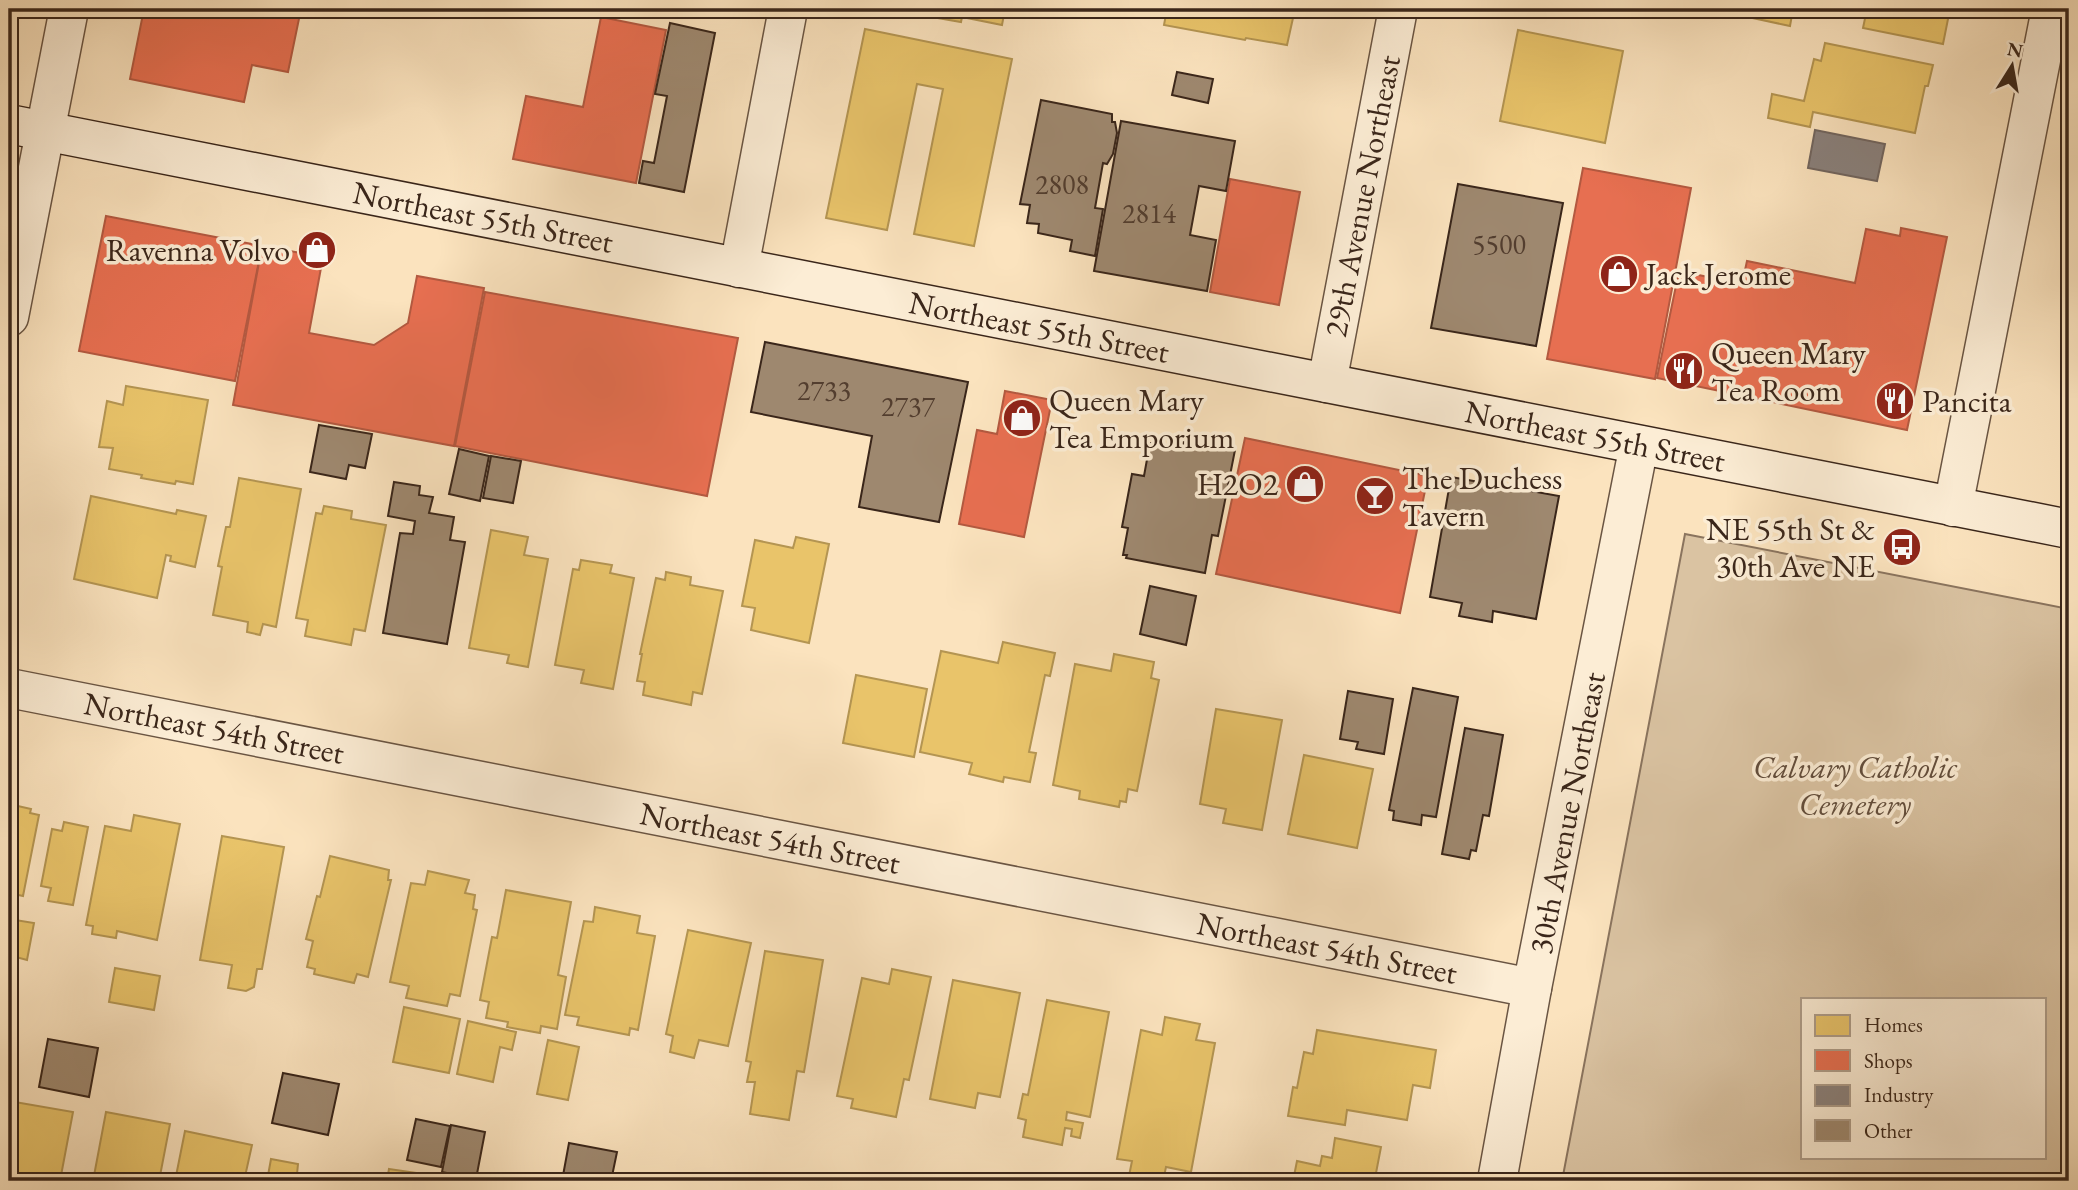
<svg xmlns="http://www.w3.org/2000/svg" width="2078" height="1190" font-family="'EB Garamond',serif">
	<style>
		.green { fill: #dac3a2; stroke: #8a745e; stroke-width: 2; fill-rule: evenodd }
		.homes { fill: #e9c46a; stroke: #b49552; stroke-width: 2 }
		.shops { fill: #e76f51; stroke: #b35940; stroke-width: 2 }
		.industry { fill: #8a817c; stroke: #72665f; stroke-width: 2 }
		.building { fill: #9e886f; stroke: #3a261a; stroke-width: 2 }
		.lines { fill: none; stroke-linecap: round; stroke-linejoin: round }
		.minor-casing { stroke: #6a5543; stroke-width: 41 }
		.secondary-casing { stroke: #3a261a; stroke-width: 41 }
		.minor { stroke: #fcedd5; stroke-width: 38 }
		.secondary { stroke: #fcedd5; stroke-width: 38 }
		.labels { text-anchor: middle; stroke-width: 7; stroke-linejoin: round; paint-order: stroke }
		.number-label { font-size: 28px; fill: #533e2f }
		.street-label { font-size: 32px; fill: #3a261a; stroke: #fcedd5 }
		.poi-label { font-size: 32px; fill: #3a261a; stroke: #fcedd5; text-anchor: start }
		.park-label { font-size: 32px; font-style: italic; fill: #624d3c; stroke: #fcedd5 }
	</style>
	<rect width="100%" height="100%" fill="#fbe3be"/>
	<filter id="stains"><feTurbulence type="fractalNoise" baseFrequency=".00286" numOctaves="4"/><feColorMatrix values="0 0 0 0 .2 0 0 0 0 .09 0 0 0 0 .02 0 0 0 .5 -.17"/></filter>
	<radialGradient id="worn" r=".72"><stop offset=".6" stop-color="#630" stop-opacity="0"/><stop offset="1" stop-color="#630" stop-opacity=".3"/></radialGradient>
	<path class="green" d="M1685 534 2069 609V1181H1562ZM1803 999H2045V1157H1803Z"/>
	<g class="homes">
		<path d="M921 9H1005L1002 25 962 17 961 22 920 15Z"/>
		<path d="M1167 9H1295L1287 45 1246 38 1245 40 1164 25Z"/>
		<path d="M1744 9H1793L1790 26 1743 16Z"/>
		<path d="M1867 9H1950L1943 44 1863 28Z"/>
		<path d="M865 29 1012 59 974 246 914 234 943 89 917 84 887 230 826 218Z"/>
		<path d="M1518 30 1623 51 1605 143 1500 121Z"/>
		<path d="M1825 43 1933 65 1928 86H1925L1915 133 1813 112 1810 127 1768 118 1772 94 1804 101 1814 59 1821 61Z"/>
		<path d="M126 386 208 400 193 484 176 481 175 484 141 478 142 475 109 469 113 448 99 447 107 401 123 405Z"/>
		<path d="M239 478 301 489 276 627 263 624 260 635 247 632 248 622 213 615 222 567 218 566 226 527H230Z"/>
		<path d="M91 496 176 514 177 510 206 516 195 567 170 561 171 556 166 555 157 598 74 579Z"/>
		<path d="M324 506 352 511 351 519 386 525 365 631 354 629 351 645 305 636 308 620 296 618 316 513 322 514Z"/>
		<path d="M491 530 528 537 524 555 548 559 528 667 507 663 509 655 469 648Z"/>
		<path d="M796 537 829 544 809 643 751 630 755 608 742 606 755 540 793 548Z"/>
		<path d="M581 560 612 565 610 573 634 578 613 689 581 683 584 670 555 665 573 569 579 570Z"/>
		<path d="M666 572 691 577 690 585 723 591 702 694 693 692 691 705 643 695 645 682 637 681 642 654H640L656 578 665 580Z"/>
		<path d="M1003 642 1055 653 1050 676 1045 675 1029 752 1036 753 1030 782 1004 777 1003 782 969 774 972 763 920 752 941 651 998 663Z"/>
		<path d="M1114 654 1154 662 1151 678 1159 680 1137 791 1128 789 1126 802 1120 801 1119 807 1079 799 1080 791 1053 785 1075 664 1111 671Z"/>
		<path d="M856 675 927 689 914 757 843 743Z"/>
		<path d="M1216 709 1282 720 1262 830 1223 823 1226 809 1200 804Z"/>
		<path d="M1304 755 1373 769 1357 848 1288 834Z"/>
		<path d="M9 804 31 809 30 813 39 815 23 896 9 893Z"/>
		<path d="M134 815 180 824 157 940 117 931 116 938 92 934 93 926 86 925 105 826 131 831Z"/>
		<path d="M64 822 88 827 73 905 48 901 51 888 41 886 52 829 62 831Z"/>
		<path d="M222 836 284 847 262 969H257L254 987 246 991 228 988 232 965 200 960Z"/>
		<path d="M330 856 389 870 388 880H391L368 977 357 974 354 983 314 974 315 969 307 967 313 941 306 939 317 896 320 897Z"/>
		<path d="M428 871 469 880 465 893 475 895 473 909 477 910 460 996 450 994 447 1006 406 998 409 986 390 982 411 883 425 885Z"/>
		<path d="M506 890 571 902 558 975 566 977 557 1029 541 1026 540 1033 507 1027 508 1022 486 1018 489 1002 480 1000 492 937 497 938Z"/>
		<path d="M595 907 640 916 637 933 655 936 638 1030 630 1028 629 1035 577 1025 579 1017 565 1015 584 921 593 922Z"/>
		<path d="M9 919 34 923 27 960 16 957 11 982H9Z"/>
		<path d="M688 930 751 943 728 1046 699 1040 694 1058 670 1052 673 1036 666 1034Z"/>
		<path d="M765 951 823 960 804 1072 797 1071 789 1120 750 1114 755 1082H747L751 1062 746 1061Z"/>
		<path d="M115 968 160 976 154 1010 109 1002Z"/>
		<path d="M892 969 931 977 909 1080 904 1079 896 1117 851 1108 853 1099 837 1096 862 978 889 984Z"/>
		<path d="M953 980 1020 993 1000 1097 978 1093 975 1108 930 1099Z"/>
		<path d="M1047 1000 1109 1012 1090 1117 1067 1112 1066 1120 1083 1123 1080 1138 1071 1136 1072 1129 1065 1128 1062 1145 1023 1137 1026 1120 1018 1118 1023 1094 1028 1095Z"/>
		<path d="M404 1007 460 1019 449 1073 393 1062Z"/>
		<path d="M1165 1017 1200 1024 1196 1040 1215 1043 1191 1172 1166 1167 1163 1181H1158L1129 1176 1132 1161 1117 1159 1141 1030 1162 1035Z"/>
		<path d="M468 1021 516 1032 512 1050 500 1047 493 1082 457 1074Z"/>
		<path d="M1317 1030 1436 1050 1430 1088 1413 1085 1407 1120 1347 1110 1345 1125 1288 1116 1293 1087 1297 1088 1304 1052 1313 1054Z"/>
		<path d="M548 1040 579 1047 568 1100 537 1094Z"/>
		<path d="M9 1101 73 1112 60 1181H9Z"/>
		<path d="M106 1112 170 1124 159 1181H93Z"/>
		<path d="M185 1131 252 1145 244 1181H175Z"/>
		<path d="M1335 1138 1381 1147 1376 1173 1389 1176 1388 1181H1293L1297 1161 1320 1166 1322 1156 1332 1158Z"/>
		<path d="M271 1159 298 1164 297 1174 335 1181H267Z"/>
		<path d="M389 1169 417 1173 415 1181H358L359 1176 387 1180Z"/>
	</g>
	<g class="shops">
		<path d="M144 9H301L288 72 252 65 244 102 130 79Z"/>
		<path d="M601 17 666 30 636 183 513 159 526 96 583 107Z"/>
		<path d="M1583 168 1691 188 1655 379 1547 359Z"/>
		<path d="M1230 179 1300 192 1279 305 1210 292Z"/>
		<path d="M106 216 262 246 235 381 79 351Z"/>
		<path d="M1901 228 1947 237 1907 430 1657 378 1679 271 1742 284 1747 261 1855 283 1866 229 1900 236Z"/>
		<path d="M262 246 323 257 309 333 374 345 408 323 417 276 484 288 454 446 233 405Z"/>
		<path d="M485 292 738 338 707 496 455 446Z"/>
		<path d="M1005 391 1052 400 1024 537 959 524 977 430 997 434Z"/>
		<path d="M1245 438 1428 476 1400 613 1216 574Z"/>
	</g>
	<path class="industry" d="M1815 130 1885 144 1877 181 1808 168Z"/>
	<g class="building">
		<path d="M670 23 715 33 684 192 639 183 643 161 654 163 667 96 655 94Z"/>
		<path d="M1177 72 1213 79 1208 103 1172 95Z"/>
		<path d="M1041 100 1112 114V122H1115L1117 133 1113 154 1107 164 1103 163 1095 208 1103 209 1095 256 1070 251 1072 240 1038 233 1039 224 1027 223 1030 205 1020 204Z"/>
		<path d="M1121 121 1235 141 1226 191 1199 186 1190 235 1216 240 1207 291 1094 271Z"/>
		<path d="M1458 184 1563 203 1536 346 1431 328Z"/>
		<path d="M765 342 968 382 939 522 859 507 872 436 751 412Z"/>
		<path d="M319 425 372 434 365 468 349 465 346 479 310 472Z"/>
		<path d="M1184 440 1235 450 1218 536 1212 535 1205 573 1126 558 1127 555H1123L1128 528 1122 527 1132 474 1144 476 1150 443 1182 449Z"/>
		<path d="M459 449 489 456 480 501 449 494Z"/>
		<path d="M491 456 521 461 513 503 483 498Z"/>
		<path d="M1451 477 1559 496 1536 619 1493 611 1492 622 1459 616 1462 603 1430 597Z"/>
		<path d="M394 482 420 486 419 495 433 497 429 513 454 517 450 540 465 542 447 644 383 633 400 533 413 534 415 521 388 516Z"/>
		<path d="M1150 586 1196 596 1186 645 1140 634Z"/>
		<path d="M1413 688 1458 697 1436 817 1422 815 1421 825 1393 820 1394 811 1389 810Z"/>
		<path d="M1348 691 1393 699 1384 754 1356 749 1358 742 1340 739Z"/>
		<path d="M1465 728 1503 735 1489 816 1483 815 1476 851 1471 850 1469 859 1442 854Z"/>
		<path d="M48 1039 98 1048 89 1097 39 1087Z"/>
		<path d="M283 1073 339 1084 328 1135 272 1123Z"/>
		<path d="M416 1119 450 1126 441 1167 407 1160Z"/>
		<path d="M451 1125 485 1132 476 1179 442 1172Z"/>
		<path d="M569 1143 617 1152 611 1181H562Z"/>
		<path d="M628 1174 661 1181H626Z"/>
	</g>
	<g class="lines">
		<g class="minor-casing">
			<g id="minor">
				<path d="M739 268 788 9"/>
				<path d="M9 317 69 9"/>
				<path d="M1327 383 1398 9"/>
				<path d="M1953 507 2051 9"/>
				<path d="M9 688 1532 988"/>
				<path d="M1497 1181 1532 988 1639 445"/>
			</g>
		</g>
		<g class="secondary-casing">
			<path id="secondary" d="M9 124 2069 529"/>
		</g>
		<use href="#minor" class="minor"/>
		<use href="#secondary" class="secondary"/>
	</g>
	<defs>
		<g id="shop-disc" transform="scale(2.0125)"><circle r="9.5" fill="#8f2418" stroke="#fcedd5"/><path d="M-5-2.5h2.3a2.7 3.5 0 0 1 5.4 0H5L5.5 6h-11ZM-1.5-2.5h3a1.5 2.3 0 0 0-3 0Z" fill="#fff"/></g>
		<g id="restaurant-disc" transform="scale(2.0125)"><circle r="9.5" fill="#8f2418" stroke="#fcedd5"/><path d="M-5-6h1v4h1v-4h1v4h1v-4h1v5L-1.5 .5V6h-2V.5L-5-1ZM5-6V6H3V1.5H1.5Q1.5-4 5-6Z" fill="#fff"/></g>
		<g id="bar-disc" transform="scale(2.0125)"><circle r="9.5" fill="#8f2418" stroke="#fcedd5"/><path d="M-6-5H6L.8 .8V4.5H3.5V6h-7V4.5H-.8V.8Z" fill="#fff"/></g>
		<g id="bus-disc" transform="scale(2.0125)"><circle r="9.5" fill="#8f2418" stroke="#fcedd5"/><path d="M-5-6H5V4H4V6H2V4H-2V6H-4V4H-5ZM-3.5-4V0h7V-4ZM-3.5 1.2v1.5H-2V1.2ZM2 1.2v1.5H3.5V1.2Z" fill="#fff"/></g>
	</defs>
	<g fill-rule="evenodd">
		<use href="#shop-disc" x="317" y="250"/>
		<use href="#shop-disc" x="1619" y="274"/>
		<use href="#restaurant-disc" x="1684" y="371"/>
		<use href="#restaurant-disc" x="1895" y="401"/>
		<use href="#shop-disc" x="1022" y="418"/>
		<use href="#shop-disc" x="1305" y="484"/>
		<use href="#bar-disc" x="1375" y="496"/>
		<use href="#bus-disc" x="1902" y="547"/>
	</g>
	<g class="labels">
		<g class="number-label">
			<text x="1062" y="194">2808</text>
			<text x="1149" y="223">2814</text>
			<text x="1499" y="254">5500</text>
			<text x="824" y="400">2733</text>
			<text x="908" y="416">2737</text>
		</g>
		<g class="street-label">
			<text transform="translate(1362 196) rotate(-79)" y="11">29th Avenue Northeast</text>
			<text transform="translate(483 217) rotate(11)" y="11">Northeast 55th Street</text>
			<text transform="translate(1039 327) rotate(11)" y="11">Northeast 55th Street</text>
			<text transform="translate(1595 436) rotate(11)" y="11">Northeast 55th Street</text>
			<text transform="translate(214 728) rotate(11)" y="11">Northeast 54th Street</text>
			<text transform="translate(1567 813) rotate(-79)" y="11">30th Avenue Northeast</text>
			<text transform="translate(770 838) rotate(11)" y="11">Northeast 54th Street</text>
			<text transform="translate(1327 948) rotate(11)" y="11">Northeast 54th Street</text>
		</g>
		<g class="poi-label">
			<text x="290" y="261" text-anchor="end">Ravenna Volvo</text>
			<text x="1646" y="285">Jack Jerome</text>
			<text x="1711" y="364">Queen Mary<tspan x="1711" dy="37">Tea Room</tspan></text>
			<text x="1049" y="411">Queen Mary<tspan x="1049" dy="37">Tea Emporium</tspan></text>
			<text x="1922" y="412">Pancita</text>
			<text x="1402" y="489">The Duchess<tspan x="1402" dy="37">Tavern</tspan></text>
			<text x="1278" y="495" text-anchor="end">H2O2</text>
			<text x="1875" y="540" text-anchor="end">NE 55th St &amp;<tspan x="1875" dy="37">30th Ave NE</tspan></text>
		</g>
		<g class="park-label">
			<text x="1855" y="778">Calvary Catholic<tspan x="1855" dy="37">Cemetery</tspan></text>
		</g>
	</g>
	<rect width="2078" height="1190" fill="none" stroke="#fbe3be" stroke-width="35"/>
	<rect x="10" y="10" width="2057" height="1169" fill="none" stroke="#3a261a" stroke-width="3.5"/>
	<rect x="18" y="18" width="2043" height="1155" fill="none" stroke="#3a261a" stroke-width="2"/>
	<rect x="1801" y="998" width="245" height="161" fill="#fcedd5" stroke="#ae9d8a" stroke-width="2"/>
	<rect x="1815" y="1015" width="35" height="21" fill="#e9c46a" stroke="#ae9d8a" stroke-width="2"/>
	<text x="1864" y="1032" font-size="21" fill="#3a261a">Homes</text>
	<rect x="1815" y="1050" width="35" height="21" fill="#e76f51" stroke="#ae9d8a" stroke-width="2"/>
	<text x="1864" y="1068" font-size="21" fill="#3a261a">Shops</text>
	<rect x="1815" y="1085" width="35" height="21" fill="#8a817c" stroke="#ae9d8a" stroke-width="2"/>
	<text x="1864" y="1102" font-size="21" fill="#3a261a">Industry</text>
	<rect x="1815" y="1120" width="35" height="21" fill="#9e886f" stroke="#ae9d8a" stroke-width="2"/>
	<text x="1864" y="1138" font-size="21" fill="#3a261a">Other</text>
	<g transform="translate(2012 66) rotate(11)" stroke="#fcedd5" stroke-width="5" paint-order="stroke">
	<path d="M0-5L12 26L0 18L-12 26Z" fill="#3a261a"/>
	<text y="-10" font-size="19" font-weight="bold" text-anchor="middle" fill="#3a261a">N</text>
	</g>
	<rect width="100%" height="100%" filter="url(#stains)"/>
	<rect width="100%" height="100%" fill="url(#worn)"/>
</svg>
